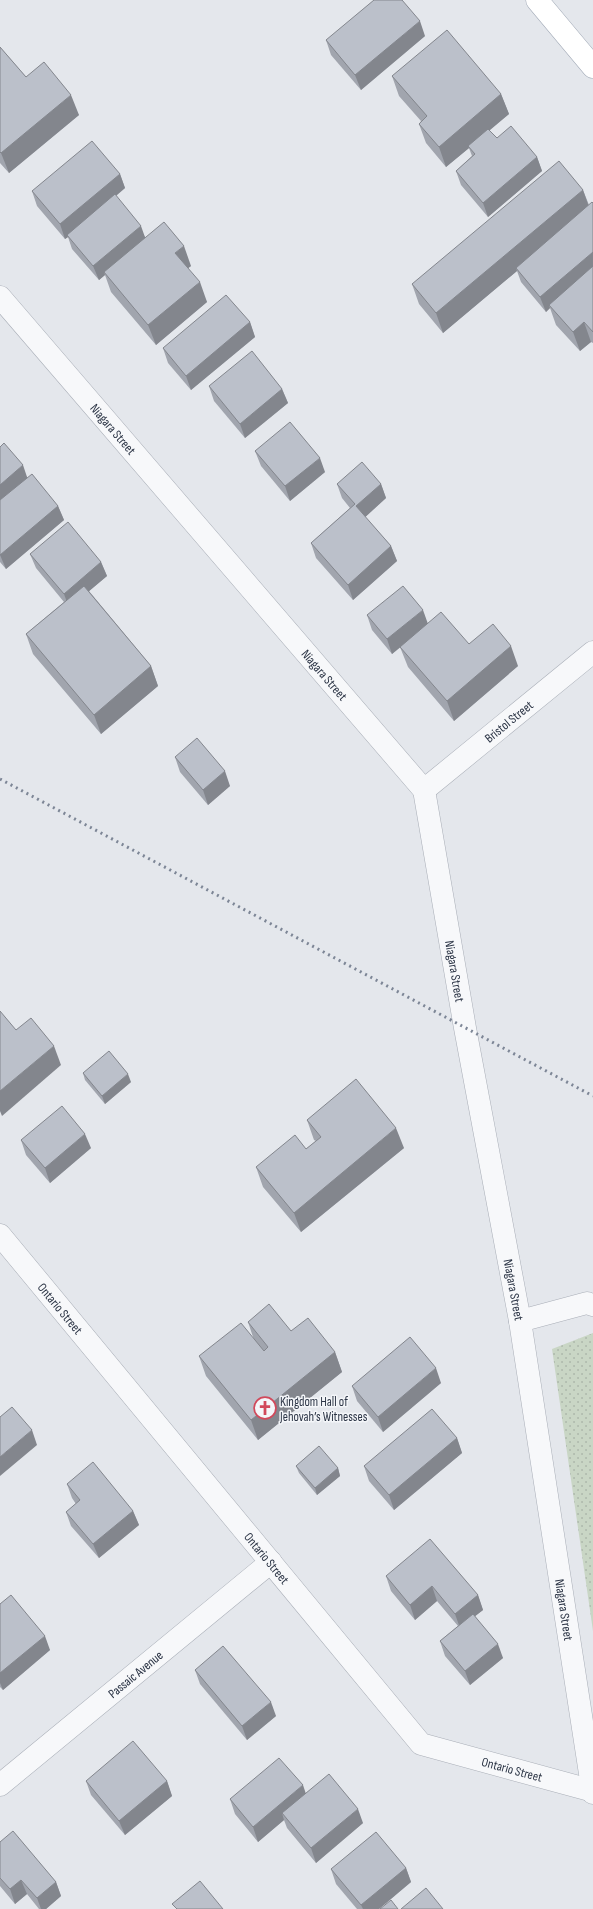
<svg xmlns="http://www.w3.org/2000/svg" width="593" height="1909" font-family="'Sofia Sans Condensed',sans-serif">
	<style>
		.grass { fill: url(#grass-dots) }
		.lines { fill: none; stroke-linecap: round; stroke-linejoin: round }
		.minor-casing { stroke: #a9aeb7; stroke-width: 23 }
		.major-casing { stroke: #a3abb8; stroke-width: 23 }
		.minor { stroke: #f7f8fa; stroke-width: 22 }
		.major { stroke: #fff; stroke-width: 22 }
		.rail { stroke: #7d8696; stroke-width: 3; stroke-dasharray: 2 4; stroke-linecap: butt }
		.wall { fill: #a1a5ae }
		.shaded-wall { fill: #83868d }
		.building { fill: #bbc0ca; stroke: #83868d }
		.labels { text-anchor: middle; stroke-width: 3; stroke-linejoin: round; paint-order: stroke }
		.street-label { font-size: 13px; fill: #2b3445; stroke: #f4f6f9 }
		.poi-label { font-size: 13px; fill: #2b3445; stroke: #f4f6f9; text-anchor: start }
	</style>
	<defs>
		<pattern id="grass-dots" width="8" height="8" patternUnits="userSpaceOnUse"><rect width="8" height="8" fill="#c9d6c5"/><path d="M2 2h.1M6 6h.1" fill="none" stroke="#adb8ab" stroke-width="1.8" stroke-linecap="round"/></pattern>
	</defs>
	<rect width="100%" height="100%" fill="#e4e7ec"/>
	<path class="grass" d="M593 1333V1631L552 1349Z"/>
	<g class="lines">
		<g class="minor-casing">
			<g id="minor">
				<path id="s1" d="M0 297 424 790 465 1028 520 1321 593 1793"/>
				<path id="s2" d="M424 790 593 652"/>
				<path id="s3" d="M0 1235 421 1744 593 1791"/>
				<path d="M520 1321 587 1303 593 1305"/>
				<path id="s4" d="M0 1785 271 1562"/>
			</g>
		</g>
		<g class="major-casing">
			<path id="major" d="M537 0 593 67"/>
		</g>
		<use href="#minor" class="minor"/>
		<use href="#major" class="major"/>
		<path class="rail" d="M0 779 593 1096"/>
	</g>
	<g class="wall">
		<path d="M425 36 361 90 331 55 326 40Z"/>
		<path d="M0 47 26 77 79 115 9 173 0 163Z"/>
		<path d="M392 76 501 94 509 114 489 130 497 138 537 157 542 171 488 217 461 185 456 171 472 156 469 148 446 167 426 143 419 124 421 121 399 96Z"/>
		<path d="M120 174 125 188 116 196 145 237 191 266 188 268 207 302 156 345 111 292 105 275 99 280 72 249 68 237 65 239 37 206 32 191Z"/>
		<path d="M583 190 589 205 593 203V343L591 342 580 351 556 325 550 308 546 312 521 282 517 271 443 333 419 304 412 284Z"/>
		<path d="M250 322 255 337 191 390 168 363 163 348Z"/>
		<path d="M209 386 282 389 288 403 245 438 214 401Z"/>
		<path d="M0 447 27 477 58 506 64 520 6 569 0 562Z"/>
		<path d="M255 451 325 472 290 501 261 466Z"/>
		<path d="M337 484H381L386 498 365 517 391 546 397 561 353 600 316 558 311 543 350 508 342 498Z"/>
		<path d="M30 554 101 562 107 576 89 591 151 666 158 686 101 734 33 654 26 634 64 602 36 568Z"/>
		<path d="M367 615 428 624 469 644 518 666 454 721 408 667 400 647 414 636 392 654 372 630Z"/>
		<path d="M175 757 230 786 208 805 180 772Z"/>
		<path d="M83 1073 131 1082 105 1104 85 1080Z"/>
		<path d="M307 1120 404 1148 301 1232 263 1187 256 1167 306 1149 316 1141 314 1140Z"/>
		<path d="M21 1140 91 1148 50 1183 26 1155Z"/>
		<path d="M248 1322 291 1331 335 1352 342 1372 258 1440 206 1376 199 1356 254 1340Z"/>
		<path d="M441 1383 383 1432 357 1401 352 1386Z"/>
		<path d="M457 1438 462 1453 394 1510 369 1481 364 1466Z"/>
		<path d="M296 1466 338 1468 340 1476 317 1495 299 1473Z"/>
		<path d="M67 1484 133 1511 139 1525 99 1558 71 1526 66 1512 76 1504 72 1498Z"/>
		<path d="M386 1576 478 1595 483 1610 475 1616 503 1658 470 1685 445 1656 440 1641 458 1626 437 1601 415 1620 391 1591Z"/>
		<path d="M0 1604 50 1650 3 1690 0 1687Z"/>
		<path d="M195 1670 276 1716 247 1740 200 1684Z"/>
		<path d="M86 1781H167L172 1796 125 1835 91 1795Z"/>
		<path d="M306 1793 363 1823 316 1863 287 1828 284 1820 258 1842 235 1814 230 1799Z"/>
		<path d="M0 1842 56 1882 61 1896 46 1909H39L27 1894 15 1904 0 1886Z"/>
		<path d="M406 1868 411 1882 379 1909H357L336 1884 331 1869Z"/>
	</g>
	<g class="shaded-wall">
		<path d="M420 21 425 36 361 90 355 75Z"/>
		<path d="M501 94 509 114 470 147 468 146 469 148 446 167 439 147Z"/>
		<path d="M71 95 79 115 9 173 1 153Z"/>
		<path d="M537 157 542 171 488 217 483 203Z"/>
		<path d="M120 174 125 188 68 236 67 235 68 237 65 239 60 224Z"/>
		<path d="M583 190 590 210 516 268 517 271 443 333 436 313Z"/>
		<path d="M141 226 146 240 104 272 105 275 99 280 93 266Z"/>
		<path d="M184 246 191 266 182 273 175 253Z"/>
		<path d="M593 252V271L549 305 550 308 546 312 540 297Z"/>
		<path d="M200 282 207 302 156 345 148 325Z"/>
		<path d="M250 322 255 337 191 390 186 376Z"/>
		<path d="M584 322 591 342 580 351 573 332Z"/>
		<path d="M282 389 288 403 245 438 240 424Z"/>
		<path d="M320 458 325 472 290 501 285 486Z"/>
		<path d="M23 465 28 480 0 503V485Z"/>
		<path d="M381 484 386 498 361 521 356 506Z"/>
		<path d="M58 506 64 520 6 569 0 555Z"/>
		<path d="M391 546 397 561 353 600 348 585Z"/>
		<path d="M101 562 107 576 69 608 64 594Z"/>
		<path d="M423 610 428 624 392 654 387 639Z"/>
		<path d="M511 646 518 666 454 721 447 701Z"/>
		<path d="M151 666 158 686 101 734 94 715Z"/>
		<path d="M225 771 230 786 208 805 203 790Z"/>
		<path d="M54 1046 61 1065 2 1116 0 1111V1091Z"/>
		<path d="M128 1074 131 1082 105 1104 102 1096Z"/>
		<path d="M396 1128 404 1148 301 1232 294 1213Z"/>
		<path d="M85 1134 91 1148 50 1183 45 1168Z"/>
		<path d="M335 1352 342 1372 258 1440 251 1420Z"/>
		<path d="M436 1368 441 1383 383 1432 378 1417Z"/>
		<path d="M32 1430 37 1445 0 1476V1457Z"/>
		<path d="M457 1438 462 1453 394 1510 389 1495Z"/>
		<path d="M338 1468 340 1476 317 1495 315 1488Z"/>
		<path d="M133 1511 139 1525 99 1558 93 1544Z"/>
		<path d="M432 1586 437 1601 415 1620 410 1605Z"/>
		<path d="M478 1595 483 1610 460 1628 455 1614Z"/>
		<path d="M45 1636 50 1650 3 1690 0 1683V1673Z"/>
		<path d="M498 1644 503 1658 470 1685 465 1671Z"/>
		<path d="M271 1702 276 1716 247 1740 242 1726Z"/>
		<path d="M167 1781 172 1796 125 1835 119 1821Z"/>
		<path d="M303 1785 308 1800 282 1813 284 1820 258 1842 253 1827Z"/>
		<path d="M358 1809 363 1823 316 1863 311 1848Z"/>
		<path d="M406 1868 411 1882 379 1909H363L361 1905Z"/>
		<path d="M21 1880 27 1894 15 1904 10 1889Z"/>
		<path d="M56 1882 61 1896 46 1909H41L37 1898Z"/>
	</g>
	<g class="building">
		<path d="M374 0H402L420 21 355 75 326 40Z"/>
		<path d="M447 30 501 94 439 147 419 124 427 116 392 76Z"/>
		<path d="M0 47 26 77 44 62 71 95 1 153 0 152Z"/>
		<path d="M511 126 537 157 483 203 456 171 475 154 468 146 488 129 497 138Z"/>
		<path d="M92 141 120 174 60 224 32 191Z"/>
		<path d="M559 161 583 190 436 313 412 284Z"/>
		<path d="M115 194 141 226 93 266 67 235Z"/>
		<path d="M592 202 593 203V252L540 297 516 268Z"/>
		<path d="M164 222 184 246 175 253 200 282 148 325 104 272Z"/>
		<path d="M593 266V332L584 322 573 332 549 305Z"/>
		<path d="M226 295 250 322 186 376 163 348Z"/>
		<path d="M252 351 282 389 240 424 209 386Z"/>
		<path d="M290 422 320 458 285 486 255 451Z"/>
		<path d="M4 443 23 465 0 485V447Z"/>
		<path d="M362 462 381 484 356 506 391 546 348 585 311 543 355 504 337 484Z"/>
		<path d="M32 474 58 506 0 555V500Z"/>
		<path d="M68 522 101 562 64 594 30 554Z"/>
		<path d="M84 586 151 666 94 715 26 634Z"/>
		<path d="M403 586 423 610 387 639 367 615Z"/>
		<path d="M441 612 469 644 493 624 511 646 447 701 400 647Z"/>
		<path d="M197 738 225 771 203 790 175 757Z"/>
		<path d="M0 1011 16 1030 31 1018 54 1046 0 1091Z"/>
		<path d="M109 1051 128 1074 102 1096 83 1073Z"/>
		<path d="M356 1079 396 1128 294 1213 256 1167 295 1135 306 1149 321 1137 307 1120Z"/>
		<path d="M62 1106 85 1134 45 1168 21 1140Z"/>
		<path d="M269 1304 291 1331 308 1318 335 1352 251 1420 199 1356 241 1323 264 1351 268 1347 248 1322Z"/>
		<path d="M410 1337 436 1368 378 1417 352 1386Z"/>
		<path d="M12 1407 32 1430 0 1457V1417Z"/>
		<path d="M432 1409 457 1438 389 1495 364 1466Z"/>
		<path d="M319 1446 338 1468 315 1488 296 1466Z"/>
		<path d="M93 1462 133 1511 93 1544 66 1512 80 1500 67 1484Z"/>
		<path d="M430 1539 478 1595 455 1614 432 1586 410 1605 386 1576Z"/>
		<path d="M11 1595 45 1636 0 1673V1604Z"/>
		<path d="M473 1614 498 1644 465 1671 440 1641Z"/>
		<path d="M223 1646 271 1702 242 1726 195 1670Z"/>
		<path d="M133 1741 167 1781 119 1821 86 1781Z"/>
		<path d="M279 1758 303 1785 253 1827 230 1799Z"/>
		<path d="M329 1774 358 1809 311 1848 282 1813Z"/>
		<path d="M13 1831 56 1882 37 1898 21 1880 10 1889 0 1878V1842Z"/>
		<path d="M376 1832 406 1868 361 1905 331 1869Z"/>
		<path d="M200 1881 223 1909H177L172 1904Z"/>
		<path d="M426 1888 443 1909H401Z"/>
		<path d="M391 1900 398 1909H380Z"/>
	</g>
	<defs>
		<g id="church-ring" transform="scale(1.15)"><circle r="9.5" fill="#f4f6f9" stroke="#d1495b" stroke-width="1.5"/><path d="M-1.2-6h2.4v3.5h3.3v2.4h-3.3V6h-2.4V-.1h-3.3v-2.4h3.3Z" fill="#d1495b"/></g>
	</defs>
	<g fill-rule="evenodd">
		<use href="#church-ring" x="265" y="1408"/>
	</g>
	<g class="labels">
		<g class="street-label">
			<text dy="5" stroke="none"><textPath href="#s1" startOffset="174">Niagara Street</textPath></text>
			<text dy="5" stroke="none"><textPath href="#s1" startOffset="498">Niagara Street</textPath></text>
			<text dy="5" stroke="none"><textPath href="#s2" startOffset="109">Bristol Street</textPath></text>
			<text dy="5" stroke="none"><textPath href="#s1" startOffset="834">Niagara Street</textPath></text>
			<text dy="5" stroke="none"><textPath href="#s1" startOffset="1158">Niagara Street</textPath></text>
			<text dy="5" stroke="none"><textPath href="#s3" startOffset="95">Ontario Street</textPath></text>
			<text dy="5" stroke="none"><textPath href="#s3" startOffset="419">Ontario Street</textPath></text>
			<text dy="5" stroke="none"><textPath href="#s1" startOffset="1482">Niagara Street</textPath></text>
			<text dy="5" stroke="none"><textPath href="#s4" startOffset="175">Passaic Avenue</textPath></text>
			<text dy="5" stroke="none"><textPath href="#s3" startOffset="755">Ontario Street</textPath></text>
		</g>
		<g class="poi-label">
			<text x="280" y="1406">Kingdom Hall of<tspan x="280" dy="15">Jehovah’s Witnesses</tspan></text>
		</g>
	</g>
</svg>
